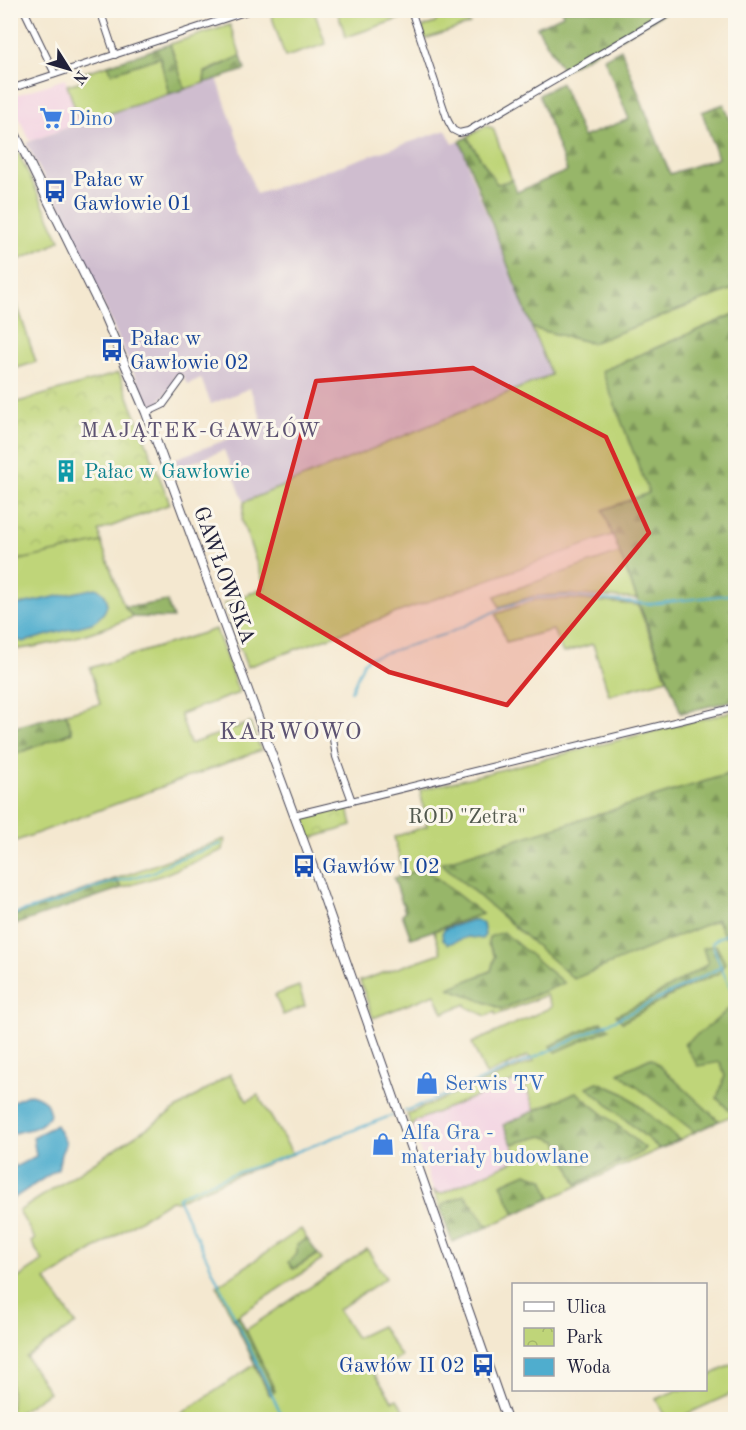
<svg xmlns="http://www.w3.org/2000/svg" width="746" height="1430" font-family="'Old Standard TT',serif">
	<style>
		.built { fill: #f2cfe1 }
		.industrial { fill: #cfbdcf }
		.green { fill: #bfd579; stroke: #707c5a; stroke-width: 1.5; fill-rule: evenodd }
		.forest { fill: url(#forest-firs); stroke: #5c6c52; stroke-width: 1.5 }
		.park { fill: url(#park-crowns); stroke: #707c5a; stroke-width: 1.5 }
		.water { fill: #4fadce; stroke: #386884; stroke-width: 1.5 }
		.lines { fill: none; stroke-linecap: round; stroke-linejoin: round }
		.stream { stroke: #4fadce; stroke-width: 2 }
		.street-casing { stroke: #424051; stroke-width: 8 }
		.secondary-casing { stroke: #424051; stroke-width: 10 }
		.street { stroke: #fff; stroke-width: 6 }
		.secondary { stroke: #fff; stroke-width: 8 }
		.marked { fill: #d62828; fill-opacity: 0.2; stroke: #d62828; stroke-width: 4.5; stroke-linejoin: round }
		.labels { text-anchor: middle; stroke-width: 6; stroke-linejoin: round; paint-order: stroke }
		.shop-label { font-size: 21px; fill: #366cbe; stroke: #fbf7ec; text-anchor: start }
		.transit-label { font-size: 21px; fill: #164399; stroke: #fbf7ec; text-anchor: start }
		.culture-label { font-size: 21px; fill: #0d838f; stroke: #fbf7ec; text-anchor: start }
		.street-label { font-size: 21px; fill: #22223b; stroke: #fbf7ec }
		.park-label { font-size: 21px; fill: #51584e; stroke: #fbf7ec }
		.neighbourhood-label { font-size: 22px; letter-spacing: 1.5px; fill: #5d5372; stroke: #fbf7ec }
		.quarter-label { font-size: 24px; letter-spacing: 1.5px; fill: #5d5372; stroke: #fbf7ec }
	</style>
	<defs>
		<pattern id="forest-firs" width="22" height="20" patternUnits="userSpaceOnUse" patternTransform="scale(1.5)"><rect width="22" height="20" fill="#97b669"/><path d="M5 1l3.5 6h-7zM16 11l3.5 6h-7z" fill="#7b9458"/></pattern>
		<pattern id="park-crowns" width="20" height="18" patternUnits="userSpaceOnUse" patternTransform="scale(1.5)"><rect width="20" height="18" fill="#bfd579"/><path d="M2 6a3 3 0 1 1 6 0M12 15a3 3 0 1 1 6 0" fill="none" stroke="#a4b76a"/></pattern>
	</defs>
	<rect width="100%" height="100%" fill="#fbf7ec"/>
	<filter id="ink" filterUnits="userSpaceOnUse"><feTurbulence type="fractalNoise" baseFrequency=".0167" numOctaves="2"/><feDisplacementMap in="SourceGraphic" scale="12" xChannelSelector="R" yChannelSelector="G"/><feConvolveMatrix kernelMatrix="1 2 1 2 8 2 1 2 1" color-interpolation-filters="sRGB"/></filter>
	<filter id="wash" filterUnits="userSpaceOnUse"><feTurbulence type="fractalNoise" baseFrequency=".008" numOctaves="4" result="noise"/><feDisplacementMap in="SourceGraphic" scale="24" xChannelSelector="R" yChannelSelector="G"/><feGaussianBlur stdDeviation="1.35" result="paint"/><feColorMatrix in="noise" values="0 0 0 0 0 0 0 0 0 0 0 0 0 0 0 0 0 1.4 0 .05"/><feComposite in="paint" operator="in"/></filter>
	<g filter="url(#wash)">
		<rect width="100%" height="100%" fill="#f4e8d0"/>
		<g class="built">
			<path d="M65 79 80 123 30 141 12 103 13 96Z"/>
			<path d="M522 1078 535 1110 503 1125 518 1159 441 1194 434 1191 412 1128 415 1121Z"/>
		</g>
		<path class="industrial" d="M217 78 256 194 446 130 453 144 460 141 471 175 551 375 244 502 224 450 178 468 174 459 264 426 250 388 211 404 201 378 187 384 182 374 173 377 174 382 165 396 161 398 162 402 153 406 151 403 146 401 56 197 58 195 55 187 52 188 45 180 26 143 80 123Z"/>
		<g class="green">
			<path d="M273 11H314L326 44 285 57 270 11Z"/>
			<path d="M337 11H403L405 17 346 37Z"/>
			<path d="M439 11H465L470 24 425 39 422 27 435 23 440 14Z"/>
			<path d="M230 25 241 56 205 72 204 83 185 89 170 44Z"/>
			<path d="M160 57 169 94 80 123 67 85 82 81 79 74 108 65 112 72Z"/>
			<path d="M486 126 493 128 512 180 497 185 467 137Z"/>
			<path d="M15 146 60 240 49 247 11 263 10 147Z"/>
			<path d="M10 283 36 362 14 369H10Z"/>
			<path d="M735 288V314L602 371 650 493 604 510 612 535 247 667 224 604 265 587 242 521 244 502 551 375 532 328 592 343Z"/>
			<path d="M101 542 124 606 133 617C96 632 50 646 11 650L10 562Z"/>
			<path d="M619 553 637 599 568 594 533 596 499 607 495 596Z"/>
			<path d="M570 599 638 605 667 679 609 695 593 644 563 653 553 630 506 642 496 614 536 600Z"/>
			<path d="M216 629 239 693 180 714 190 744 250 723 261 750 11 843V756L72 732 66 713 100 704 90 668Z"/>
			<path d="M735 711V772L442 863 717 920 725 937 735 933V1003L713 1023 725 1076 717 1098 734 1115 719 1121 651 1059 620 1073 695 1132 679 1140 625 1094 597 1082 588 1087 660 1149 551 1198 543 1179 502 1184 515 1214 488 1227 465 1195 444 1204 441 1210 434 1191 441 1194 518 1159 512 1144 543 1136 557 1141 577 1184 639 1153 645 1148 576 1092 535 1110 522 1078 415 1121 412 1128 407 1114 534 1061 528 1056 486 1075 472 1043 552 1007 546 995 496 1015 495 1012 486 1016 467 1007 466 1004 443 1013 435 994 373 1018 360 981 441 953 434 931 482 914 424 869 404 875 394 837 427 826 420 790ZM488 944 563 983 502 1009 450 988 491 971 495 956ZM709 964 719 973 685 988 623 1022 617 1015 648 1000ZM602 1022 608 1029 556 1051 550 1046Z"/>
			<path d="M225 839 223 850 163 875 122 888 115 879Z"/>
			<path d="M299 986 305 1006 283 1015 275 995Z"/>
			<path d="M230 1074 247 1101 258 1095 293 1154 237 1175 177 1201 171 1200 46 1280 76 1324 26 1357 49 1392 11 1418V1283L43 1261 31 1242 35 1239 19 1211Z"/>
			<path d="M301 1229 307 1239 297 1245V1254L289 1262 294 1269 318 1254 322 1260 233 1319 217 1286Z"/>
			<path d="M367 1249 386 1278 338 1310 356 1338 381 1326 401 1356 374 1374 393 1401 397 1399 410 1419 172 1420 254 1365 269 1394 275 1391 246 1330Z"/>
			<path d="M735 1363V1392L676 1419H666L656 1399 677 1390H706V1377Z"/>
		</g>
		<g class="forest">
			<path d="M562 11V10L668 11 563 71 537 27 563 15Z"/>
			<path d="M170 44 185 89 169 94 160 57 112 73 108 65Z"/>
			<path d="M621 49 670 174 718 158 702 112 724 104 735 133V288L592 343 532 328 460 141 467 137 497 184 512 180 517 192 567 171 539 95 561 83 583 137 629 119 604 58Z"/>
			<path d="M241 56 245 70 204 83 205 73Z"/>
			<path d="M735 314V700L681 713 603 510 649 493 602 371Z"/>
			<path d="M167 601 173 618 133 617 124 606H138Z"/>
			<path d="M66 713 72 732 11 756V728Z"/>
			<path d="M735 772V933L725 937 717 920 574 979 441 863Z"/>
			<path d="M424 868 482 914 411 938 402 914 405 912 394 878Z"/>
			<path d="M115 879 122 888 17 924 11 920 13 916Z"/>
			<path d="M503 932 564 983 502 1009 449 988 491 971 495 956 488 944 489 937Z"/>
			<path d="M716 945 725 963 719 973 685 988 622 1022 616 1015 648 1000 708 964 703 948Z"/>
			<path d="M735 1003 736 1114 734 1115 717 1098 725 1076 720 1062 698 1066 684 1044 713 1023Z"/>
			<path d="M602 1022 609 1029 556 1052 550 1046Z"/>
			<path d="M651 1058 719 1121 695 1132 619 1073Z"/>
			<path d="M598 1082 625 1094 679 1140 660 1149 587 1087Z"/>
			<path d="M576 1092 645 1148 640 1153 577 1184 557 1141 543 1136 512 1144 503 1125Z"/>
			<path d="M526 1173 543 1179 551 1198 515 1214 501 1184Z"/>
			<path d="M465 1195 488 1227 452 1242 441 1210 444 1204Z"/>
			<path d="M307 1239 318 1254 293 1269 288 1262 297 1254V1245Z"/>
			<path d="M239 1316 275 1391 270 1395 233 1319Z"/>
		</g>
		<g class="park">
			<path d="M119 373 170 504 99 531 101 542 11 562V404Z"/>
			<path d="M348 807 352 826 308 839 301 819 306 815Z"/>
		</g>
		<g class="water">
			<path d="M96 588C115 598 107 614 92 623L23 642 16 639 11 626 10 610 17 605Z"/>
			<path d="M472 920H477L483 924 485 935 482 939 468 937 448 944 443 940 442 933 445 929Z"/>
			<path d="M30 1094C43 1097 48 1102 50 1115 35 1135 27 1126 11 1135V1102Z"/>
			<path d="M56 1125 66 1143 61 1154 58 1169 11 1200V1164L13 1163 15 1167 36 1156 33 1137Z"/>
		</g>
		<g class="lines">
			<g class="stream">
				<path d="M351 691 364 662 369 658 449 633 504 607 534 598 564 596 650 604 736 594"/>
				<path d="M10 915 57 902 102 885 151 873 172 861 221 844"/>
				<path d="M721 967 736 1000"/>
				<path d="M405 1111C513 1070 619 1020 721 967L712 943 718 938 736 930"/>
				<path d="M284 1420 178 1198 183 1194 229 1175 275 1160 393 1115"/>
			</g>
		</g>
	</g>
	<g filter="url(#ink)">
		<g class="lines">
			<g class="street-casing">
				<g id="street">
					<path d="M24 10 55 74"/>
					<path d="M100 10 115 55"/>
					<path d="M411 10 448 121 453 130 459 133 468 131 675 10"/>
					<path d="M10 89 251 10"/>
					<path d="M146 413 163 405 182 379"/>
					<path d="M331 727 336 757 352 801"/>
					<path d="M294 815 736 707"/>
				</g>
			</g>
			<g class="secondary-casing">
				<path id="secondary" d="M10 123 103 313 146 413 312 864 507 1420"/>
			</g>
			<use href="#street" class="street"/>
			<use href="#secondary" class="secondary"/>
		</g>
	</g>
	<path class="marked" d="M473 368 606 437 649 533 507 705 389 672 258 594 316 381Z"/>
	<defs>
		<g id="supermarket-bare" transform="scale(1.8)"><path d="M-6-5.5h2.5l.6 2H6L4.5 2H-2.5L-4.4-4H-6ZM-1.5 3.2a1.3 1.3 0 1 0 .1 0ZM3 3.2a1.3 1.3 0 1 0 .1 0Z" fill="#3f7fe0" stroke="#fbf7ec" stroke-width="2.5" paint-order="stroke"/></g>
		<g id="bus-bare" transform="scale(1.8)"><path d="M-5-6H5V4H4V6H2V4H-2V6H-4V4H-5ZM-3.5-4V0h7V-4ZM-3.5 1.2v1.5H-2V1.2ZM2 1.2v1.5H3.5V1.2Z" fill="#1a4fb4" stroke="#fbf7ec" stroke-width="2.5" paint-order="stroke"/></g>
		<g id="building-bare" transform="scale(1.8)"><path d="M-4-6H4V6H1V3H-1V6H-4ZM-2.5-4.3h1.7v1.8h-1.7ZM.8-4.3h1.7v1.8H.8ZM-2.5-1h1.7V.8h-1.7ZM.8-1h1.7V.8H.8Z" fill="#0f9aa8" stroke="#fbf7ec" stroke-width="2.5" paint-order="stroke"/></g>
		<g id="shop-bare" transform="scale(1.8)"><path d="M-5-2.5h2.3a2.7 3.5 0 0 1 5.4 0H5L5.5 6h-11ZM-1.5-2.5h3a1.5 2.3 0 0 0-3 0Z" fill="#3f7fe0" stroke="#fbf7ec" stroke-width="2.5" paint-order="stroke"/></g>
	</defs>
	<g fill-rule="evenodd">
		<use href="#supermarket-bare" x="51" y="118"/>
		<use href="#bus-bare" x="55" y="191"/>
		<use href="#bus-bare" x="112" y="350"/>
		<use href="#building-bare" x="66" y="471"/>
		<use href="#bus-bare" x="304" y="866"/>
		<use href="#shop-bare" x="427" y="1083"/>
		<use href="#shop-bare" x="383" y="1144"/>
		<use href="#bus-bare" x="483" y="1365"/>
	</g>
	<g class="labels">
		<g class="shop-label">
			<text x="69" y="125">Dino</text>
			<text x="445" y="1090">Serwis TV</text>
			<text x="401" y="1139">Alfa Gra -<tspan x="401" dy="24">materiały budowlane</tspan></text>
		</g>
		<g class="transit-label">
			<text x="73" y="186">Pałac w<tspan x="73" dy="24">Gawłowie 01</tspan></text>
			<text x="130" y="345">Pałac w<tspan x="130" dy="24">Gawłowie 02</tspan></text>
			<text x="322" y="873">Gawłów I 02</text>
			<text x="465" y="1372" text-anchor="end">Gawłów II 02</text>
		</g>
		<g class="culture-label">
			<text x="84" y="478">Pałac w Gawłowie</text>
		</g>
		<g class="street-label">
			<text transform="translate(225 575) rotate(70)" y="7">GAWŁOWSKA</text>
		</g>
		<g class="park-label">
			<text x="467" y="823">ROD "Zetra"</text>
		</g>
		<g class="neighbourhood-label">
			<text x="201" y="437">MAJĄTEK-GAWŁÓW</text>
		</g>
		<g class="quarter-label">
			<text x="291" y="739">KARWOWO</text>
		</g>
	</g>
	<rect width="746" height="1430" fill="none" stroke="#fbf7ec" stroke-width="36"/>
	<rect x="512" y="1283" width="195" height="108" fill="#fbf7ec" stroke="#a4a2a5" stroke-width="1.5"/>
	<rect x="524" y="1302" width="30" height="9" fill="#ffffff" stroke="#a4a2a5" stroke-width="1.5"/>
	<text x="566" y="1313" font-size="18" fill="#22223b">Ulica</text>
	<rect x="524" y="1328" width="30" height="18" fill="url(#park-crowns)" stroke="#a4a2a5" stroke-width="1.5"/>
	<text x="566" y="1343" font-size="18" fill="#22223b">Park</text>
	<rect x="524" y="1358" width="30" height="18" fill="#4fadce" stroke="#a4a2a5" stroke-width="1.5"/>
	<text x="566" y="1373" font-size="18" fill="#22223b">Woda</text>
	<g transform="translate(69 69) rotate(127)" stroke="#fbf7ec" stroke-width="4.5" paint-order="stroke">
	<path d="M0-4.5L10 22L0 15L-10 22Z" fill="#22223b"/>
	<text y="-9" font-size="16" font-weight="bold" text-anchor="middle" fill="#22223b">N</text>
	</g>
</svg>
